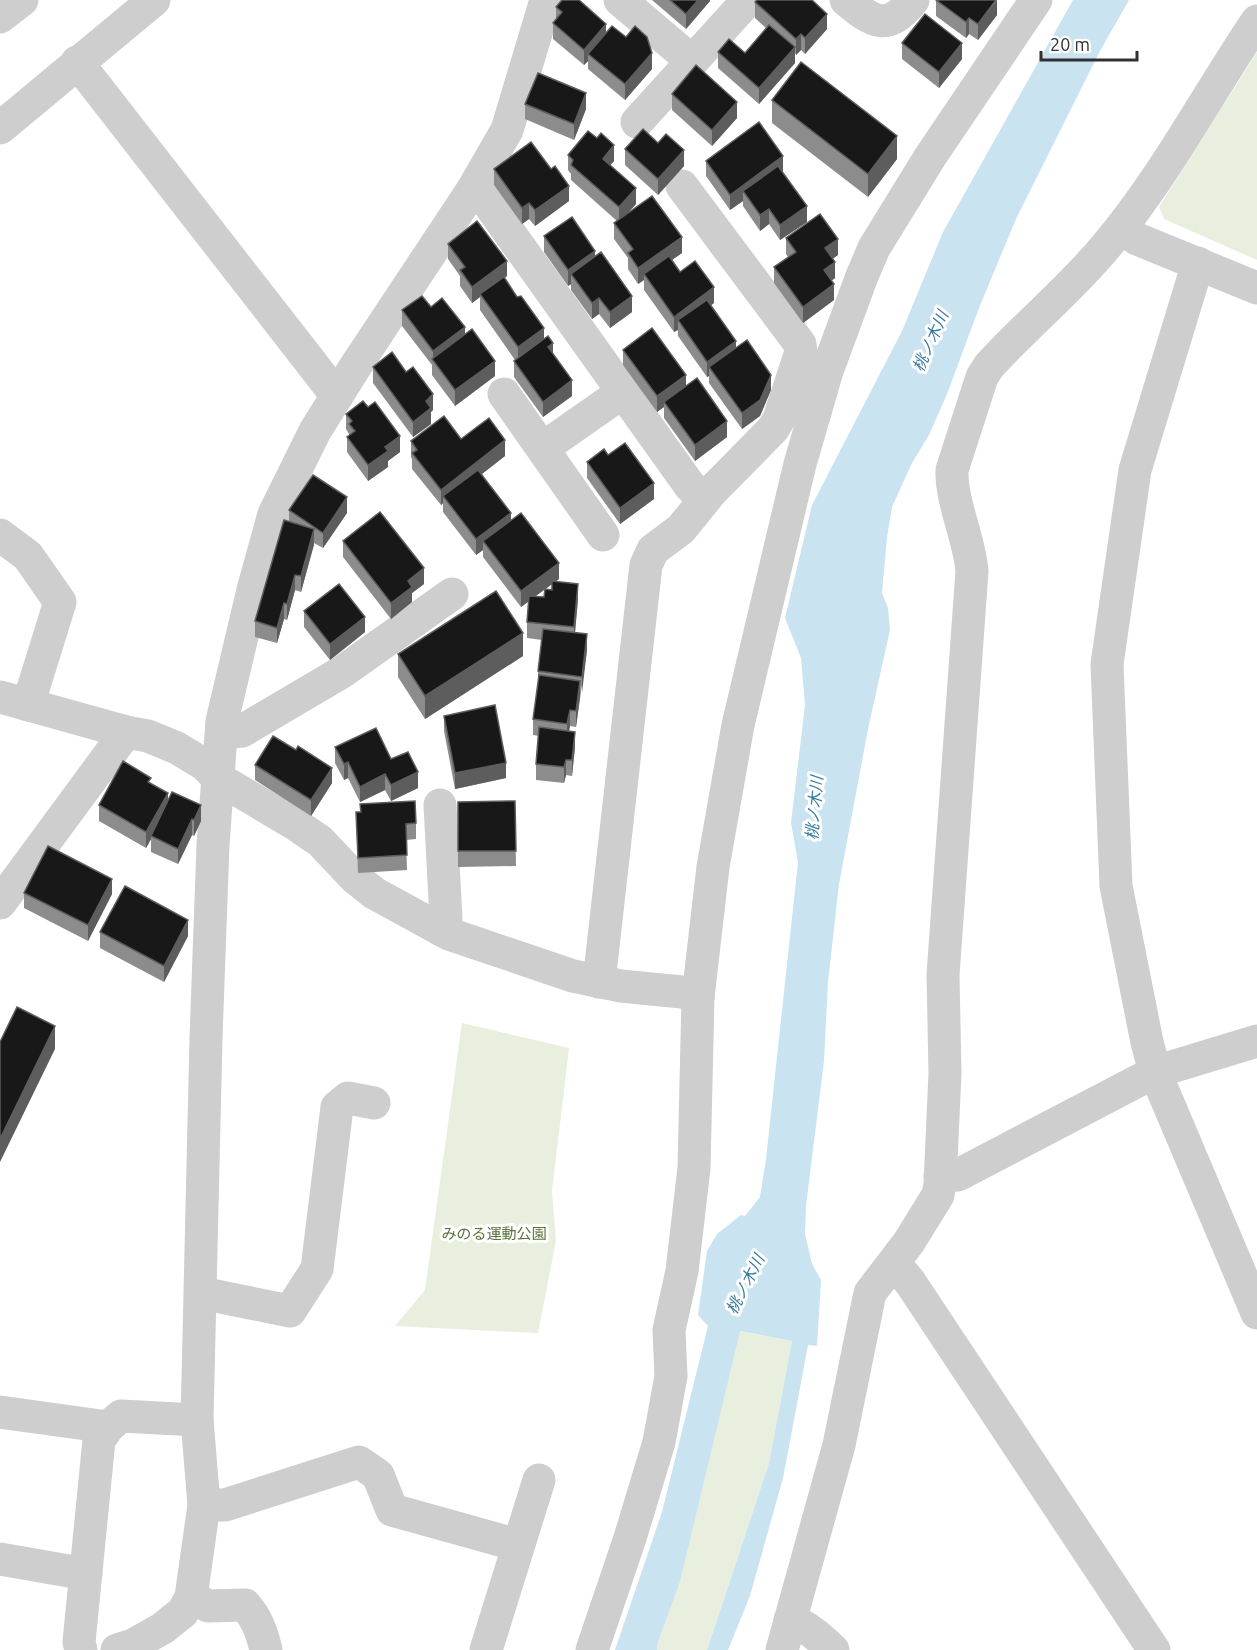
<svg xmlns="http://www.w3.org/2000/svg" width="1257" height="1650" font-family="Ubuntu,'Noto Sans JP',sans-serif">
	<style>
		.green { fill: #e8efdf }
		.water { fill: #c9e3f0 }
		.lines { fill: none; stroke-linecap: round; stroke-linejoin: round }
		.minor { stroke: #cecece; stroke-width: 33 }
		.wall { fill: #8c8c8c; fill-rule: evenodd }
		.shaded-wall { fill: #5d5d5d }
		.building { fill: #181818; stroke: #5d5d5d; stroke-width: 1.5 }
		.labels { text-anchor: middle; stroke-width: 6; stroke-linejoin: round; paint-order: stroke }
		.park-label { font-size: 15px; fill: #577339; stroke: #fff }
		.water-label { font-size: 16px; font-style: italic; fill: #357b9d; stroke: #fff }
	</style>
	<rect width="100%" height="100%" fill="#fff"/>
	<g class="green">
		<path d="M1257 52V260L1164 219 1159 207Z"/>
		<path d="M462 1023 569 1048 552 1191 556 1241 538 1333 395 1326 425 1290Z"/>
		<path d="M739 1331 792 1341 769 1463 707 1650H657L658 1642 680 1582Z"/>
	</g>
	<path class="water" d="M1073 0H1129L1100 51 1016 219 979 308 947 394 929 435 912 463 892 507 887 537 882 593 888 608 890 630 868 729 839 884 828 982 824 1061 806 1206 805 1234 812 1264 821 1280 817 1346 808 1345 783 1478 750 1596 728 1650H707L769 1463 792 1341 740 1331 680 1582 658 1642 657 1650H615L662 1512 708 1326 698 1315 707 1251 717 1234 741 1215 745 1216 760 1197 766 1159 798 862 791 823 805 705 801 658 785 618 812 505 902 331 943 232Z"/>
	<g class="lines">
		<g class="minor">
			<path d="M620 0 692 61"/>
			<path d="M846 0C873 23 888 32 913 0"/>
			<path d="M0 17 22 0"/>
			<path d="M77 62 337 396"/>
			<path d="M637 122 748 0"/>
			<path d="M0 128 154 0"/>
			<path d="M473 189 486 200 690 486 705 499"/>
			<path d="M1121 228 1137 239 1257 288"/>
			<path d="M1198 263 1135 470 1107 664 1116 886 1147 1042 1155 1072 1257 1313"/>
			<path d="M504 394 603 535"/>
			<path d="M543 448 623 392"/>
			<path d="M0 535 28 556 60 602 28 705"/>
			<path d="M0 697 126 732 148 736 177 748 205 765 219 779 295 824 320 841 354 877 374 893 449 934 573 976 621 986 692 993 698 997 694 1168 682 1271 669 1330 671 1376 659 1442 630 1538 592 1650"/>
			<path d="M222 733 242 731 342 672 452 594"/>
			<path d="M440 805 446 919 441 930"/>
			<path d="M0 903 126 732"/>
			<path d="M599 982 646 565 653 550 681 529 711 492 773 429 779 419 801 352 800 344 682 186"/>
			<path d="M698 997 713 867 738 725 800 464 827 371 862 276 874 248 930 157 1036 0"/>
			<path d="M940 1176 958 1175 1155 1072 1257 1041"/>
			<path d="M894 1263 910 1282 1154 1650"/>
			<path d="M201 1293 290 1311 317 1269 337 1107 348 1098 374 1103"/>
			<path d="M0 1412 108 1427"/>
			<path d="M204 1505H225L359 1462 378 1475 392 1510 518 1545"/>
			<path d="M0 1559 86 1574"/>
			<path d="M191 1597 208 1606 245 1605C257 1618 262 1633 266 1650"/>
			<path d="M790 1620C808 1627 819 1637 833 1650"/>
			<path d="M81 1650 79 1642 99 1440 108 1427 121 1416 197 1420"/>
			<path d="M117 1650 133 1645 163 1628 183 1612 191 1597 204 1505 197 1420 206 1038 213 845 222 721 253 590 274 514 315 431 355 367 473 189 507 130 546 0"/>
			<path d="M486 1650 539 1480"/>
			<path d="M782 1650 839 1445 870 1293 909 1242 938 1195 940 1184 945 1073 943 975 972 571C969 537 951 502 952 470L982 377 989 366C1027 324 1071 289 1107 245 1165 176 1207 95 1257 21"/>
		</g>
	</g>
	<g class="wall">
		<path d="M652 0H710V1L686 29Z"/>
		<path d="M936 0 997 15 978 40 969 34 966 38 936 16Z"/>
		<path d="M755 2 827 29 805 54 801 50 796 55 795 53V63L759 104 718 68V52L745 53 766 28 755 18Z"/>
		<path d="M556 7 606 33 652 69 625 100 588 69V61L584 65 553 39V23L556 19Z"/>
		<path d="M902 43 962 59 939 88 902 59Z"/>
		<path d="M672 94 737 118 712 146 672 110Z"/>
		<path d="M772 100 897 159 868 197 772 123Z"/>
		<path d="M525 104 586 109 574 140 525 119Z"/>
		<path d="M625 149 684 166 658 195 625 165Z"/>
		<path d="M568 155 614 161 610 165 636 204 626 214 682 253 672 260 680 272 714 303 711 305 736 347 771 390 760 416 742 429 709 383V376L707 377 678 336V330L674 332 644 290V280L638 284 628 269V258L614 239V223L617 221 571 180V174L568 170Z"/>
		<path d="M706 161 783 172 807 222 780 240 769 224 760 231 743 206V201L730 210 706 176Z"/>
		<path d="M494 169H551L569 201 535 226 529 219 522 224 494 185Z"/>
		<path d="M544 236 595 256 632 312 610 328 599 314 592 319 571 290V284L568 286 544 252Z"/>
		<path d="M786 238 838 255 832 259 835 278 831 281 834 300 803 323 774 283V267L788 257 786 254Z"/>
		<path d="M448 244 507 276 504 278 553 355 572 396 543 417 514 377V361L515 360 480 310V297L472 303 460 286V276L448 259Z"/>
		<path d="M431 307 465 335 495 376 455 406 432 375V365L402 326V310Z"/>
		<path d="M623 350 686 386 727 437 695 461 664 418V407L657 412 623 365Z"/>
		<path d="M373 367 406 372 433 410 431 412V424L413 437 373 383Z"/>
		<path d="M346 414 400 452 388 461V467L368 481 347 452V437L349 435V434L346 429Z"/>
		<path d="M461 439 505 456 482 474 511 521 559 579 555 581 578 599 575 633 587 650 576 727 570 726 569 731 575 747 572 776 566 775 564 783 536 780V764L539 736 533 735V719L538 686V671L542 640 527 638V622L529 601 521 607 483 557V550L476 555 443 512V503L441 505 412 469V459L411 457V441ZM552 584V590L545 589ZM545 589 544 597 535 596Z"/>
		<path d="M608 455 654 499 620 524 587 478V462Z"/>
		<path d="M289 510 347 513 323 548 314 543 301 592 295 590 287 620 284 619 277 643 255 637V621L289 522Z"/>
		<path d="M343 541 424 584 412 593V602L391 619 343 557Z"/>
		<path d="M304 611 365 632 330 660 304 627Z"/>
		<path d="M398 654 523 656 425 719 398 677Z"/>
		<path d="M444 716 506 778 455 789 444 731Z"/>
		<path d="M335 747 391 759 418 788 391 801 385 790 360 802 348 778 344 780 335 763Z"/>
		<path d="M255 765 332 783 311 816 255 780Z"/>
		<path d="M151 784 168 801 201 821 194 836 192 835 178 864 151 852V839L146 848 99 821V805Z"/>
		<path d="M515 801 516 866 458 867V802Z"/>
		<path d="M356 812 416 823V839L406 840 407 870 358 873Z"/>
		<path d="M24 893 112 894 88 941 24 908Z"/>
		<path d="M100 932 188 936 164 982 100 948Z"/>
	</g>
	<g class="shaded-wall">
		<path d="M698 0H710V1L686 29V14Z"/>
		<path d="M997 0V15L978 40V24Z"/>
		<path d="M827 14V29L805 54V38Z"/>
		<path d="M969 18V34L966 38V22Z"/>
		<path d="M606 24V39L588 54V61L584 65V50Z"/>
		<path d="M801 34V50L796 55V39Z"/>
		<path d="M962 43V59L939 88V72Z"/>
		<path d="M795 47V63L759 104V88Z"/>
		<path d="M652 53V69L625 100V84Z"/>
		<path d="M586 93V109L574 140V124Z"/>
		<path d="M737 102V118L712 146V130Z"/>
		<path d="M897 136V159L868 197V174Z"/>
		<path d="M614 145V161L603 174V159Z"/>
		<path d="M684 150V166L658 195V179Z"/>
		<path d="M783 156V172L743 191V201L730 210V195Z"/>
		<path d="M569 186V201L535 226V210Z"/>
		<path d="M636 188V204L619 223V207Z"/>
		<path d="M529 203V219L522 224V208Z"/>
		<path d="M807 206V222L780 240V225Z"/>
		<path d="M769 209V224L760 231V215Z"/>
		<path d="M682 237V253L646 278 644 274V280L638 284V268Z"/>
		<path d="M838 239V255L825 264V248Z"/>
		<path d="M595 251V267L571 274V284L568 286V270Z"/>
		<path d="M507 261V276L481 296 480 294V297L472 303V287Z"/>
		<path d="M835 262V278L824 286V270Z"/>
		<path d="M834 284V300L803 323V307Z"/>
		<path d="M714 287V303L682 326 678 320V330L674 332V317Z"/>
		<path d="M632 296V312L610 328V312Z"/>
		<path d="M599 298V314L592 319V303Z"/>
		<path d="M465 327V343L433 361V351Z"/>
		<path d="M544 328V344L518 363V347Z"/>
		<path d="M736 341V357L709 367V376L707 377V362Z"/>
		<path d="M553 343V358L548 347Z"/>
		<path d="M495 361V376L455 406V390Z"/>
		<path d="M686 375V390L664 402V407L657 412V396Z"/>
		<path d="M771 375V390L760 416 742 429V413Z"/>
		<path d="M572 380V396L543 417V402Z"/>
		<path d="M433 394V410L431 412V424L413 437V422L426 401Z"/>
		<path d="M727 421V437L695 461V445Z"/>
		<path d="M400 436V452L388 461V467L368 481V465L385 447Z"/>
		<path d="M505 440V456L447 501 443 496V503L441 505V490Z"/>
		<path d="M654 483V499L620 524V508Z"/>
		<path d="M347 497V513L323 548V533Z"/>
		<path d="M511 513V529L483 541V550L476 555V539Z"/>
		<path d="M314 529V545L301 592V576Z"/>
		<path d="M559 563V579L521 607V591Z"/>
		<path d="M424 568V584L412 593V602L391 619V603L408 581Z"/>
		<path d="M295 575V590L287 620V604Z"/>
		<path d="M578 584V599L574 643V627Z"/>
		<path d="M284 603V619L277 643V628Z"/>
		<path d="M365 617V632L330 660V644Z"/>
		<path d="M523 633V656L425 719V696Z"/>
		<path d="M587 634V650L582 693V677Z"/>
		<path d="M580 681V697L576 727V711Z"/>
		<path d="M570 710V726L567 740V724Z"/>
		<path d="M575 732V747L572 776V760Z"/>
		<path d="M566 760V775L564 783V767Z"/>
		<path d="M348 762V778L344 780V764Z"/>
		<path d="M506 763V778L455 789V773Z"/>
		<path d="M332 768V783L311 816V800Z"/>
		<path d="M418 772V788L391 801V785Z"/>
		<path d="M385 774V790L360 802V787Z"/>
		<path d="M168 793V809L151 836V839L146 848V832Z"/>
		<path d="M201 805V821L194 836V820Z"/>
		<path d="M192 819V835L178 864V849Z"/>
		<path d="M112 879V894L88 941V925Z"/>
		<path d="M188 920V936L164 982V966Z"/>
		<path d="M55 1026V1049L0 1162V1139Z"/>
	</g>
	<g class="building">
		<path d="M562 0H579L606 24 584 50 553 23 562 12 556 7Z"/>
		<path d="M670 0H698L686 14Z"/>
		<path d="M757 0H812L827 14 805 38 801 34 796 39 755 2Z"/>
		<path d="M936 0H996L978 24 969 18 966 22Z"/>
		<path d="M925 14 962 43 939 72 902 43Z"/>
		<path d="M769 25 795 47 759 88 718 52 729 39 745 53Z"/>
		<path d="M612 26 626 37 635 26 647 37 652 53 625 84 588 54Z"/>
		<path d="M801 62 897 136 868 174 772 100Z"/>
		<path d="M696 65 737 102 712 130 672 94Z"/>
		<path d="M538 73 586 93 574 124 525 104Z"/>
		<path d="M759 122 783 156 730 195 706 161Z"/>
		<path d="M643 129 658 143 666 134 684 150 658 179 625 149Z"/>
		<path d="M588 131 597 138 601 133 614 145 603 159 636 188 619 207 571 165 573 160 568 155Z"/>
		<path d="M531 142 551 169 555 166 569 186 535 210 529 203 522 208 494 169Z"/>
		<path d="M778 166 807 206 780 225 769 209 760 215 743 191Z"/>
		<path d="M652 196 682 237 638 268 628 253 633 249 614 223Z"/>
		<path d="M820 214 838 239 825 248 835 262 824 270 834 284 803 307 774 267 796 252 786 238Z"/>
		<path d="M572 217 595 251 568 270 544 236Z"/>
		<path d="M477 221 507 261 472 287 460 270 465 267 448 244Z"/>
		<path d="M601 252 632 296 610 312 599 298 592 303 571 274Z"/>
		<path d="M669 256 680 272 695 261 714 287 674 317 644 274Z"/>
		<path d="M504 277 517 297 521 296 544 328 518 347 480 294Z"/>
		<path d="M422 296 431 307 442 298 465 327 433 351 402 310Z"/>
		<path d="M707 300 736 341 707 362 678 320Z"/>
		<path d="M652 328 686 375 657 396 623 350Z"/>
		<path d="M472 329 495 361 455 390 432 359Z"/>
		<path d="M548 336 553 343 548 347 572 380 543 402 514 361Z"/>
		<path d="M747 340 771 375 760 400 742 413 709 367Z"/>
		<path d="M392 352 406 372 413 367 433 394 426 401 431 408 413 422 373 367Z"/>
		<path d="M697 378 727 421 695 445 664 402Z"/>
		<path d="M363 401 368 407 375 402 400 436 385 447 388 451 368 465 347 437 355 431 349 424 352 421 346 414Z"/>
		<path d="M444 416 461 439 489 418 505 440 441 490 412 453 417 450 411 441Z"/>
		<path d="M625 443 654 483 620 508 587 462 604 449 608 455Z"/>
		<path d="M478 470 511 513 476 539 443 496Z"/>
		<path d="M313 475 347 497 323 533 289 510Z"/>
		<path d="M380 512 424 568 408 581 412 587 391 603 343 541Z"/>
		<path d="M521 513 559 563 521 591 483 541Z"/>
		<path d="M284 520 314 529 301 576 295 575 287 604 284 603 277 628 255 621Z"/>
		<path d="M552 581 578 584 574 627 527 622 529 596 544 597 545 589 552 590Z"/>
		<path d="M339 584 365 617 330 644 304 611Z"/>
		<path d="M496 591 523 633 425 696 398 654Z"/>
		<path d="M543 629 587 634 582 677 538 671Z"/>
		<path d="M539 675 580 681 576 711 570 710 567 724 533 719Z"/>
		<path d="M495 705 506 763 455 773 444 716Z"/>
		<path d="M539 727 575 732 572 760H566L564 767 536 764Z"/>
		<path d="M376 728 391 759 408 752 418 772 391 785 385 774 360 787 348 762 344 764 335 747Z"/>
		<path d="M273 736 296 750 298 746 332 768 311 800 255 765Z"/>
		<path d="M123 761 151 778 148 782 168 793 146 832 99 805Z"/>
		<path d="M172 792 201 805 194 820 192 819 178 849 151 836Z"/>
		<path d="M415 801 416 823 406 824 407 855 358 858 356 812H361L360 804Z"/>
		<path d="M515 801 516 851H458V802Z"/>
		<path d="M48 846 112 879 88 925 24 893Z"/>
		<path d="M125 886 188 920 164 966 100 932Z"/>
		<path d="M17 1007 55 1026 0 1139V1042Z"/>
	</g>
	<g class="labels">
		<g class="park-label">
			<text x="494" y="1239">みのる運動公園</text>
		</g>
		<g class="water-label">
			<text transform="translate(930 341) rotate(-66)" y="6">桃ノ木川</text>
			<text transform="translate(814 808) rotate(-85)" y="6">桃ノ木川</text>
			<text transform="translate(745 1284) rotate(-63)" y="6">桃ノ木川</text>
		</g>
	</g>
	<path d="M1041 51v9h96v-9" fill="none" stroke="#313131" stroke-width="3"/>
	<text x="1050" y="51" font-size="18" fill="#313131" stroke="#ffffff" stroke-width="4.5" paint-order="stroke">20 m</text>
</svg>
